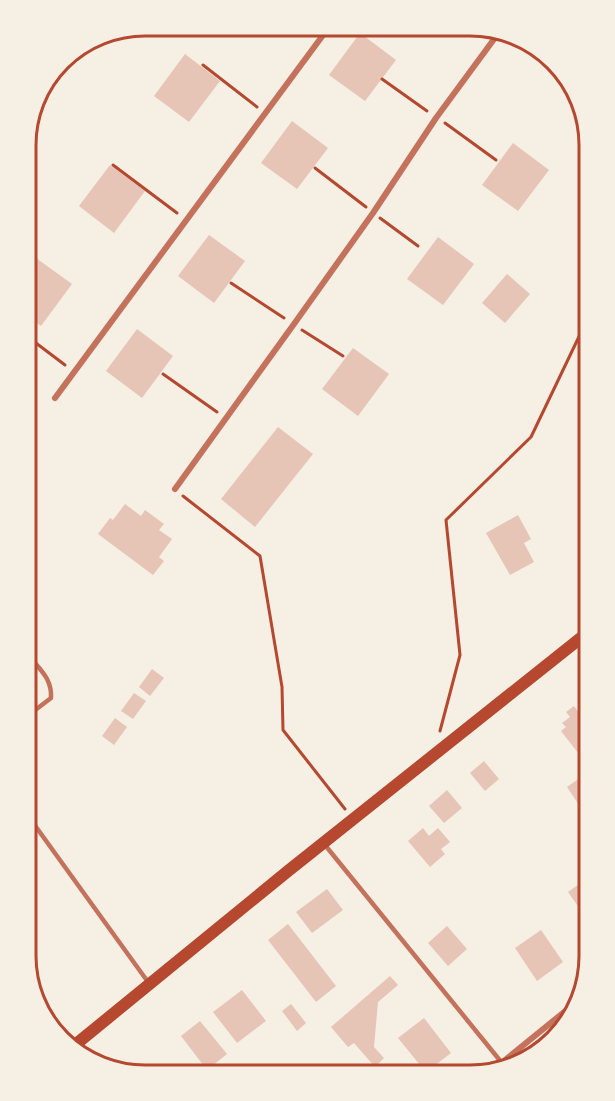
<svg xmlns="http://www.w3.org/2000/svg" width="615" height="1101" font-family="'Golos Text',sans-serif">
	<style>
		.building { fill: #e6c5b7 }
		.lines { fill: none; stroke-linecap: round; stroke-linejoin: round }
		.path { stroke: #b5482f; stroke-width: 3 }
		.service { stroke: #c5725c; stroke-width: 4.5 }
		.minor { stroke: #c5725c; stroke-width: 6 }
		.secondary { stroke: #b5482f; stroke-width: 12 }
		.rim { fill: none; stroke: #b5482f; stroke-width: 3 }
	</style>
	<rect width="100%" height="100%" fill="#f6efe4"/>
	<g class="building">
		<path d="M360 33 396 60 365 101 329 75Z"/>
		<path d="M185 54 220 81 189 122 154 96Z"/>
		<path d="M292 121 328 148 297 189 261 163Z"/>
		<path d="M513 143 549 170 518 211 482 185Z"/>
		<path d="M110 165 145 191 114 233 79 206Z"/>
		<path d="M209 235 245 261 214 303 178 276Z"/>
		<path d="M438 237 474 264 443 305 407 279Z"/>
		<path d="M36 258 72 284 41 326 28 316 27 270Z"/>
		<path d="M507 274 530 294 505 323 482 303Z"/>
		<path d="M137 329 173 356 142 398 106 371Z"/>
		<path d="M353 348 389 374 358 416 322 389Z"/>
		<path d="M278 427 313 454 255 527 221 499Z"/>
		<path d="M125 504 141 516 145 510 164 524 159 530 172 539 159 557 164 561 153 575 98 534 110 518 113 520Z"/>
		<path d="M518 515 531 539 524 543 534 562 510 575 486 533Z"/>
		<path d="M152 669 164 678 150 696 139 687Z"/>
		<path d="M134 693 146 701 133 719 121 711Z"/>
		<path d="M574 706 587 724 588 754 582 758 561 731 566 727 562 723 570 717 566 712Z"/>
		<path d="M115 718 127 727 114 745 102 736Z"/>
		<path d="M484 761 499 779 485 791 470 773Z"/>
		<path d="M584 775 588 780V807L583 811 567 787Z"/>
		<path d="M447 790 462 808 444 823 429 806Z"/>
		<path d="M423 828 429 836 438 828 450 842 441 849 445 854 430 867 408 841Z"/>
		<path d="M589 877V922L568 892Z"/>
		<path d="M327 889 343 910 312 933 296 912Z"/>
		<path d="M288 924 336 986 316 1002 268 940Z"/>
		<path d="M447 926 467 949 448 966 428 943Z"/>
		<path d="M541 930 563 962 537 981 515 948Z"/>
		<path d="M390 976 398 985 378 1002 374 1047 384 1058 375 1067 354 1043 348 1047 331 1027Z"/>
		<path d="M242 990 266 1021 237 1043 213 1012Z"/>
		<path d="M291 1004 306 1023 297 1031 282 1011Z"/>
		<path d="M424 1018 451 1053 429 1070H424L398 1038Z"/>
		<path d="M200 1021 227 1054 207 1070 181 1036Z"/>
	</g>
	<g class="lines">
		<g class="path">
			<path d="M203 65 257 107"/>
			<path d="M382 79 427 111"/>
			<path d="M445 123 496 160"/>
			<path d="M113 165 177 213"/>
			<path d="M315 168 366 207"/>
			<path d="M380 218 418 246"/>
			<path d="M231 283 284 318"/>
			<path d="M302 330 343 356"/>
			<path d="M28 337 65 365"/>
			<path d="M163 374 217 412"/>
			<path d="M183 496 260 556 282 687 283 730 345 809"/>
			<path d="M440 731 460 655 446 520 531 437 585 324"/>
		</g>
		<g class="service">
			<path d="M30 657C41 671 52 679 51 698L30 714"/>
			<path d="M31 820 148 982"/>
			<path d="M325 845 502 1063"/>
		</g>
		<g class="minor">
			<path d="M55 398 329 27"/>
			<path d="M175 489 294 324 373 213 436 118 500 31"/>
			<path d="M494 1069 574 1004"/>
		</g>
		<path class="secondary" d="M70 1049 288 871 587 633"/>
	</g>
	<path d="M0 0H615V1101H0ZM145 36H470A109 109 0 0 1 579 145V956A109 109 0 0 1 470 1065H145A109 109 0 0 1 36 956V145A109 109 0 0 1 145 36Z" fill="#f6efe4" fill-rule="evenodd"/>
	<path class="rim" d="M145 36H470A109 109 0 0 1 579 145V956A109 109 0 0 1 470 1065H145A109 109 0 0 1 36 956V145A109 109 0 0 1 145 36Z"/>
</svg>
